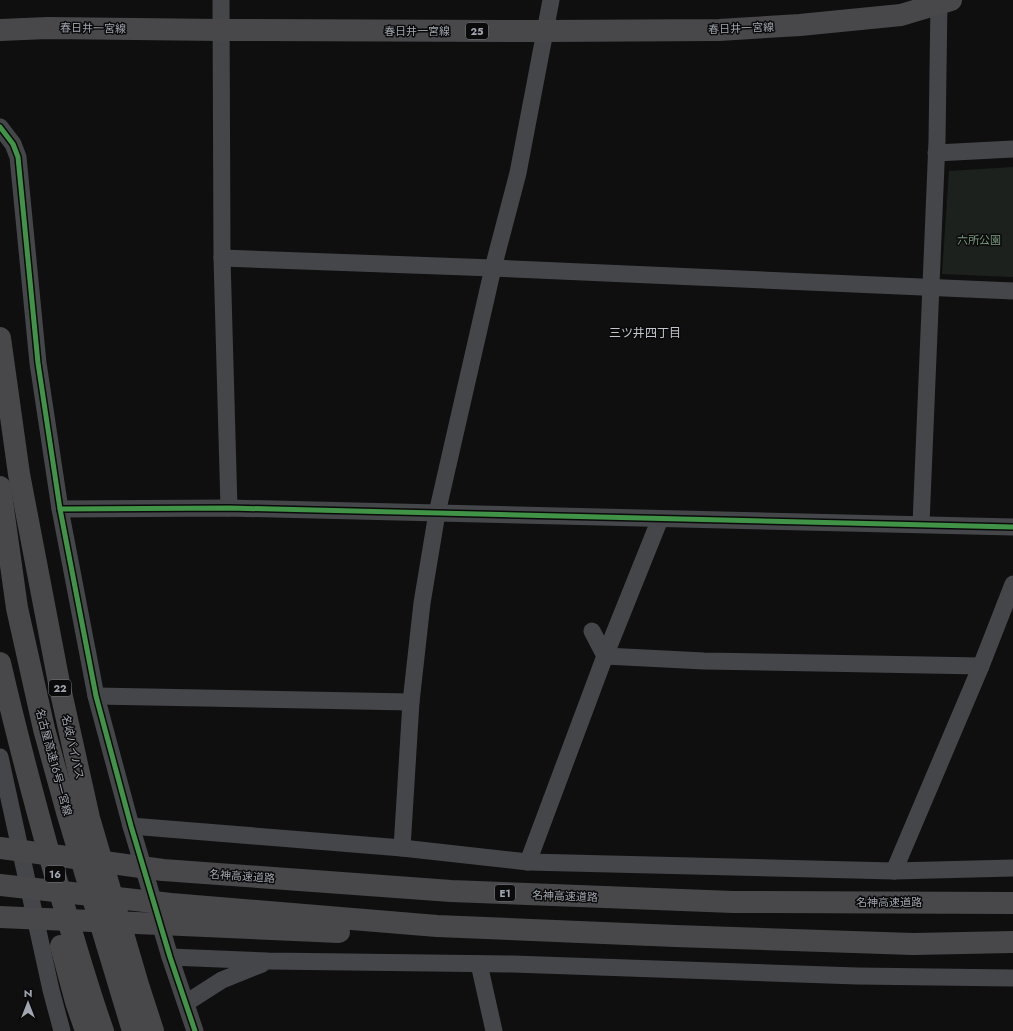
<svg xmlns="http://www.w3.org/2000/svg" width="1013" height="1031" font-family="Jost,'Noto Sans JP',sans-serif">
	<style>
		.green { fill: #1c211d }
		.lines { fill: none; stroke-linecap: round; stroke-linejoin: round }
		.street { stroke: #45464a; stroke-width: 17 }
		.primary { stroke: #48484b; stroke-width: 22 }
		.highway { stroke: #48484a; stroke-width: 22 }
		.cycleway-casing { stroke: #0a0a0b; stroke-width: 8 }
		.cycleway { stroke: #419447; stroke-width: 5 }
		.labels { text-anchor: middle; stroke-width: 3; stroke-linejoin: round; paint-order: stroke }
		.shield { fill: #0a0a0b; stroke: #74777e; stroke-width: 1 }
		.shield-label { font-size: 10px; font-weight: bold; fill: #a2a6b0 }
		.street-label { font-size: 11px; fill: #a2a6b0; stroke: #0a0a0b }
		.park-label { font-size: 11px; fill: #7a997d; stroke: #0a0a0b }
		.neighbourhood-label { font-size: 12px; fill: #c2c5cc; stroke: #0a0a0b }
	</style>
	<rect width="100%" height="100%" fill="#0f0f10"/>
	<path class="green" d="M1013 167V277L942 274 949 171Z"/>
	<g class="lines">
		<g class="street">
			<path d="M221 0 222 258 229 508"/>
			<path d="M0 127 13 144 18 157 38 363 60 509 96 696 131 826 170 957 195 1031"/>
			<path d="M936 153 1013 149"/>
			<path d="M222 258 493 268 1013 291"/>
			<path d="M60 509 229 508 1013 527"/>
			<path d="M921 524 937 141 939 0"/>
			<path d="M592 631 605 656 704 661 981 666"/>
			<path d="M96 696 411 702"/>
			<path d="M0 757 51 990 62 1031"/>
			<path d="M131 826 402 848 528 862 894 871 1013 868"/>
			<path d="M402 848 411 702 422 603 437 513 493 268 518 173 551 0"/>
			<path d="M528 862 605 656 660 519"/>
			<path d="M894 871 981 666 1013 584"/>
			<path d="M170 957 268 961 513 964 857 976 1013 978"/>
			<path d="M479 964 494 1031"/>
			<path d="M186 1003 222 980 262 964"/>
		</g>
		<path class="primary" d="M0 30 48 28 221 30 545 31 719 30 800 25 901 15 951 0"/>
		<g class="highway">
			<path d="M0 338 19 474 60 688 89 818 139 988 153 1031"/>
			<path d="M0 487 17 608 44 729 67 812 133 1031"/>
			<path d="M0 663C16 732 34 800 53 868 69 923 84 978 103 1031"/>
			<path d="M0 848 163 870 451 891 733 902 1013 903"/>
			<path d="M0 885 171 904 437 926 675 936 913 944 1013 942"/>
			<path d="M0 917 339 932"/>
			<path d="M61 946 76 1002 86 1031"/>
		</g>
		<g class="cycleway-casing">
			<g id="cycleway">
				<path d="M0 127 13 144 18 157 38 363 60 509 96 696 131 826 170 957 195 1031"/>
				<path d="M60 509 229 508 1013 527"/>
			</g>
		</g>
		<use href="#cycleway" class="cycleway"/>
	</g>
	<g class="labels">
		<g class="shield">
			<rect x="466" y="23" width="22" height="16" rx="3"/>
			<rect x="49" y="680" width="22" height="16" rx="3"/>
			<rect x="45" y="866" width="20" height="16" rx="3"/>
			<rect x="495" y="885" width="20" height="16" rx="3"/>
		</g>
		<g class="shield-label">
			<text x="477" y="35">25</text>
			<text x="60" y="692">22</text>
			<text x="55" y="878">16</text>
			<text x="505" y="897">E1</text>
		</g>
		<g class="street-label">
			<text transform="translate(93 28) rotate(1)" y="4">春日井一宮線</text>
			<text transform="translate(741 28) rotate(-2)" y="4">春日井一宮線</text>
			<text x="417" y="35">春日井一宮線</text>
			<text transform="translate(73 747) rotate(77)" y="4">名岐バイパス</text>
			<text transform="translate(54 762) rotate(75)" y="4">名古屋高速16号一宮線</text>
			<text transform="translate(242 876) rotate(4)" y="4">名神高速道路</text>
			<text transform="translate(565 896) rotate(2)" y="4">名神高速道路</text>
			<text x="889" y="906">名神高速道路</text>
		</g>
		<g class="park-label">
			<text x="979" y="244">六所公園</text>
		</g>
		<g class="neighbourhood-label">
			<text x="645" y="337">三ツ井四丁目</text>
		</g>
	</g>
	<g transform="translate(28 1003)" stroke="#0a0a0b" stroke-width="3" paint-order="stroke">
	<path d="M0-3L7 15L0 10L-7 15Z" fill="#a2a6b0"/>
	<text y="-6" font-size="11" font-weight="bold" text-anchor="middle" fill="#a2a6b0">N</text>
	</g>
</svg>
